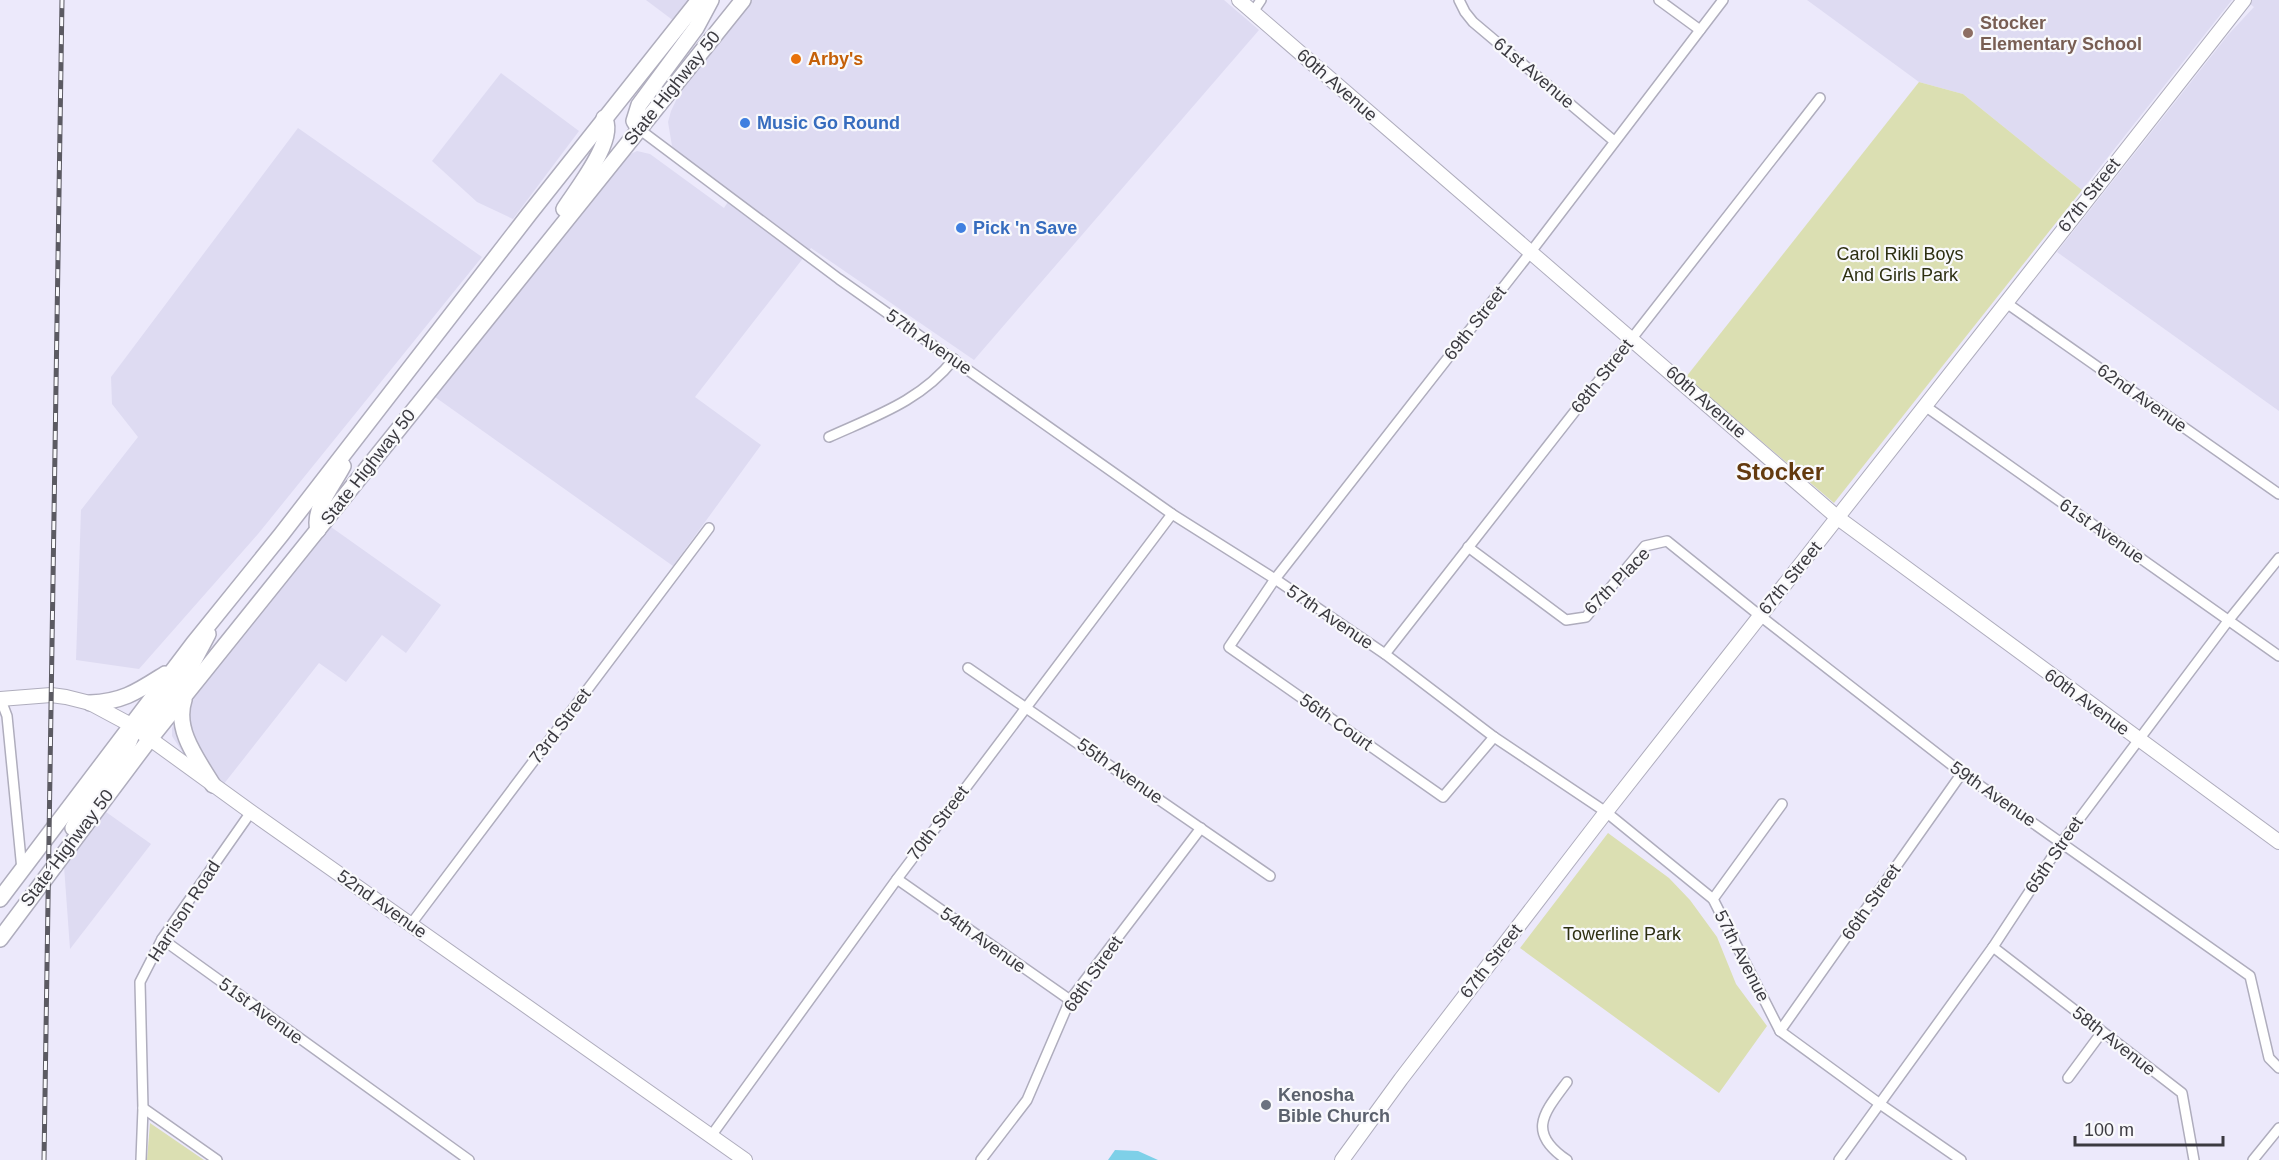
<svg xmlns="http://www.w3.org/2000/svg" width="2279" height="1160" font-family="Helvetica,sans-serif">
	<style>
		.built { fill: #dedbf2 }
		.green { fill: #dbdfb2 }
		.water { fill: #7ed0e8 }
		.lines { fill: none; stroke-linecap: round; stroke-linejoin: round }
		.street-casing { stroke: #afadbd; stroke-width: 12 }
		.secondary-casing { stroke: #afadbd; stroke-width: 16 }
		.primary-casing { stroke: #afadbd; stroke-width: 18 }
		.street { stroke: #fff; stroke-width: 9 }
		.secondary { stroke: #fff; stroke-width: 14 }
		.primary { stroke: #fff; stroke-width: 15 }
		.rail-casing { stroke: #5b5a62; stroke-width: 5 }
		.rail { stroke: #f9f9fc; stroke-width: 3; stroke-dasharray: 9; stroke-linecap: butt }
		.education-dot { fill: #8d6e63; stroke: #f9f9fc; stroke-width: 2 }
		.food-dot { fill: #e8710a; stroke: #f9f9fc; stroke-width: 2 }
		.shop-dot { fill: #3f7fe0; stroke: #f9f9fc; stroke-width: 2 }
		.worship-dot { fill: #6b7280; stroke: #f9f9fc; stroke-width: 2 }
		.labels { text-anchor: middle; stroke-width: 4.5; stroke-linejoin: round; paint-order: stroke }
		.education-label { font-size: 18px; font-weight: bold; fill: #785e54; stroke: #f9f9fc; text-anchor: start }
		.food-label { font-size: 18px; font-weight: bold; fill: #c56008; stroke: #f9f9fc; text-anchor: start }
		.street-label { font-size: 18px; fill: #3b3a40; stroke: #f9f9fc }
		.shop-label { font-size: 18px; font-weight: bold; fill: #366cbe; stroke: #f9f9fc; text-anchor: start }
		.park-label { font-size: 18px; fill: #2d2f11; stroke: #f9f9fc }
		.worship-label { font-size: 18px; font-weight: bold; fill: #5b616d; stroke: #f9f9fc; text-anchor: start }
		.district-label { font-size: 24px; font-weight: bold; fill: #633a0e; stroke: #f9f9fc }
	</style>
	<rect width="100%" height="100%" fill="#ece9fb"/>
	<g class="built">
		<path d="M646 0H691L674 21Z"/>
		<path d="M751 0H1224L1259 30 974 360 811 248 695 397 761 445 673 566 435 397 624 157 637 151 650 154 724 208 733 194 678 153 672 146 668 122 671 111 681 90Z"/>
		<path d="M1807 0H2232L2082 190 1963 94 1919 82Z"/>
		<path d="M2245 0H2279V411L2057 252 2228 35 2254 7Z"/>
		<path d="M501 73 579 131 513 219 477 202 432 161Z"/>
		<path d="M298 128 482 257 258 534 139 669 76 660 81 510 138 437 112 404 111 377Z"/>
		<path d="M331 527 441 605 406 653 382 635 346 682 319 663 223 785 183 753 172 736V728L178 716Z"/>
		<path d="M106 812 151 844 70 949 64 866Z"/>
	</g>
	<g class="green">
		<path d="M1919 82 1963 94 2082 190 1834 503 1686 377Z"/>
		<path d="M1608 833 1669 878 1690 900 1717 937 1736 984 1767 1026 1719 1093 1520 948Z"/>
		<path d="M150 1123 204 1160H147Z"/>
	</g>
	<path class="water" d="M1115 1150 1138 1151 1158 1160H1108Z"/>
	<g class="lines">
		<g class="street-casing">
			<g id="street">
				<path d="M1459 0 1465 12 1473 22 1614 141"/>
				<path d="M1659 0 1700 30"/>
				<path d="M1253 12 1261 0"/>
				<path d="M639 129 839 279 1172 514 1275 579 1385 654 1494 737 1606 812 1713 899 1780 1031 1880 1104 1961 1160"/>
				<path d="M2005 302 2279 494"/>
				<path d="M1925 406 2279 656"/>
				<path d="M829 437C875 416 921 401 954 359"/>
				<path d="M1468 547 1566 620 1586 617 1645 546 1667 541 1759 615 1962 773 2250 976 2269 1058 2279 1068"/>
				<path d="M1385 654 1820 98"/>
				<path d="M968 668 1270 876"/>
				<path d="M1 700 7 716 22 870"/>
				<path d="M1494 737 1443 797 1229 647 1275 579 1530 253 1723 0"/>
				<path d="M897 879 1070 1000"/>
				<path d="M1713 899 1782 804"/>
				<path d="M411 924 709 528"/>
				<path d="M162 939 469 1160"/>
				<path d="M1993 947 2182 1093 2194 1160"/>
				<path d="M1780 1031 1962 773"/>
				<path d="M2068 1078 2102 1032"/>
				<path d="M1567 1082C1544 1113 1526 1132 1567 1160"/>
				<path d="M143 1108 217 1160"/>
				<path d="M711 1136 897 879 1172 514"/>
				<path d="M141 1160 143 1108 140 982 162 939 251 812"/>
				<path d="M981 1160 1027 1100 1070 1000 1201 828"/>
				<path d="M1839 1160 1993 947 2062 842 2228 621 2279 558"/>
				<path d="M2253 1160 2279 1128"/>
			</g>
		</g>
		<g class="secondary-casing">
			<g id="secondary">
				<path d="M1239 0 1838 518 2279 842"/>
				<path d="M0 699 51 695 66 697 90 703 131 725 251 812 745 1160"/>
				<path d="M1342 1160 1401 1079 1606 812 2244 0"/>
			</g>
		</g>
		<g class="primary-casing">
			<g id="primary">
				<path d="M639 129 634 121 639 105 696 28 711 0"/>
				<path d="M564 209C576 190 618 138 604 118"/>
				<path d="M318 530C312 509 334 484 343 466"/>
				<path d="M184 700C174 730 198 760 213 785"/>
				<path d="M90 703C123 702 138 691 165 674"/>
				<path d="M149 740 146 733V724L190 668 208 634"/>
				<path d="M73 828C88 795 119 770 131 737"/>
				<path d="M0 899 193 644 281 535 530 213 699 0"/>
				<path d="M0 939 149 740 743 0"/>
			</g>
		</g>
		<use href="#street" class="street"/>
		<use href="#secondary" class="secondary"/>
		<use href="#primary" class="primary"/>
		<g class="rail-casing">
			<path id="rail" d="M44 1160 62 0"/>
		</g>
		<use href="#rail" class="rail"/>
	</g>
	<circle class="education-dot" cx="1968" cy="33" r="6"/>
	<circle class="food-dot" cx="796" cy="59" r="6"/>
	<g class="shop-dot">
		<circle cx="745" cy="123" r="6"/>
		<circle cx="961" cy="228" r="6"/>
	</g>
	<circle class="worship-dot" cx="1266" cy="1105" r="6"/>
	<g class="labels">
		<g class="education-label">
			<text x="1980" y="29">Stocker<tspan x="1980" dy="21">Elementary School</tspan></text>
		</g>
		<g class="food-label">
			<text x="808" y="65">Arby's</text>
		</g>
		<g class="street-label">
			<text transform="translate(1534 73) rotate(40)" y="6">61st Avenue</text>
			<text transform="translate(1337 85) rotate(41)" y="6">60th Avenue</text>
			<text transform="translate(672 88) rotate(-51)" y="6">State Highway 50</text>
			<text transform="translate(2089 195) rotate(-52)" y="6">67th Street</text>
			<text transform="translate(1475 323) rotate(-52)" y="6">69th Street</text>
			<text transform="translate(929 342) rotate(35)" y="6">57th Avenue</text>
			<text transform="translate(1602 376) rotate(-52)" y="6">68th Street</text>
			<text transform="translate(2142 398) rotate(35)" y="6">62nd Avenue</text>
			<text transform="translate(1706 402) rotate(41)" y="6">60th Avenue</text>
			<text transform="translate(368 467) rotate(-52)" y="6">State Highway 50</text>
			<text transform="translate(2102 531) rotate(35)" y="6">61st Avenue</text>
			<text transform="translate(1790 578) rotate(-51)" y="6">67th Street</text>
			<text transform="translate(1617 581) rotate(-46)" y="6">67th Place</text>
			<text transform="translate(1330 617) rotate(34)" y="6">57th Avenue</text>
			<text transform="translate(2087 702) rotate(36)" y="6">60th Avenue</text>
			<text transform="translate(1336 722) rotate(35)" y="6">56th Court</text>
			<text transform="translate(560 726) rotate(-53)" y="6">73rd Street</text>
			<text transform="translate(1120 771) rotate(35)" y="6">55th Avenue</text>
			<text transform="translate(1993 794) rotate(35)" y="6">59th Avenue</text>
			<text transform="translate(938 823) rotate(-53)" y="6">70th Street</text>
			<text transform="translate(67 848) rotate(-53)" y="6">State Highway 50</text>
			<text transform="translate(2054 855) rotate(-56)" y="6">65th Street</text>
			<text transform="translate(1871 902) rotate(-55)" y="6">66th Street</text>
			<text transform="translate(382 904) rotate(35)" y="6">52nd Avenue</text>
			<text transform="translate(184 911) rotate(-57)" y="6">Harrison Road</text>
			<text transform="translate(983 940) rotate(35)" y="6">54th Avenue</text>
			<text transform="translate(1742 956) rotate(63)" y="6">57th Avenue</text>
			<text transform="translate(1491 961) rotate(-52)" y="6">67th Street</text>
			<text transform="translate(1093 974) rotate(-55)" y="6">68th Street</text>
			<text transform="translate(261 1011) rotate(36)" y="6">51st Avenue</text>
			<text transform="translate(2114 1041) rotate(38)" y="6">58th Avenue</text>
		</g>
		<g class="shop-label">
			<text x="757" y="129">Music Go Round</text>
			<text x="973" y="234">Pick 'n Save</text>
		</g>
		<g class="park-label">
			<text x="1900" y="260">Carol Rikli Boys<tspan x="1900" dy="21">And Girls Park</tspan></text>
			<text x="1622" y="940">Towerline Park</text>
		</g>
		<g class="worship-label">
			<text x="1278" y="1101">Kenosha<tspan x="1278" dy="21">Bible Church</tspan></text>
		</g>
		<g class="district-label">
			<text x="1780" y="480">Stocker</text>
		</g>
	</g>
	<path d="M2075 1136v9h148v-9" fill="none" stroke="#3b3a40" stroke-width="3"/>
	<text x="2084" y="1136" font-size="18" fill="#3b3a40" stroke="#f9f9fc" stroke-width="4.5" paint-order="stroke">100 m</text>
</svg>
